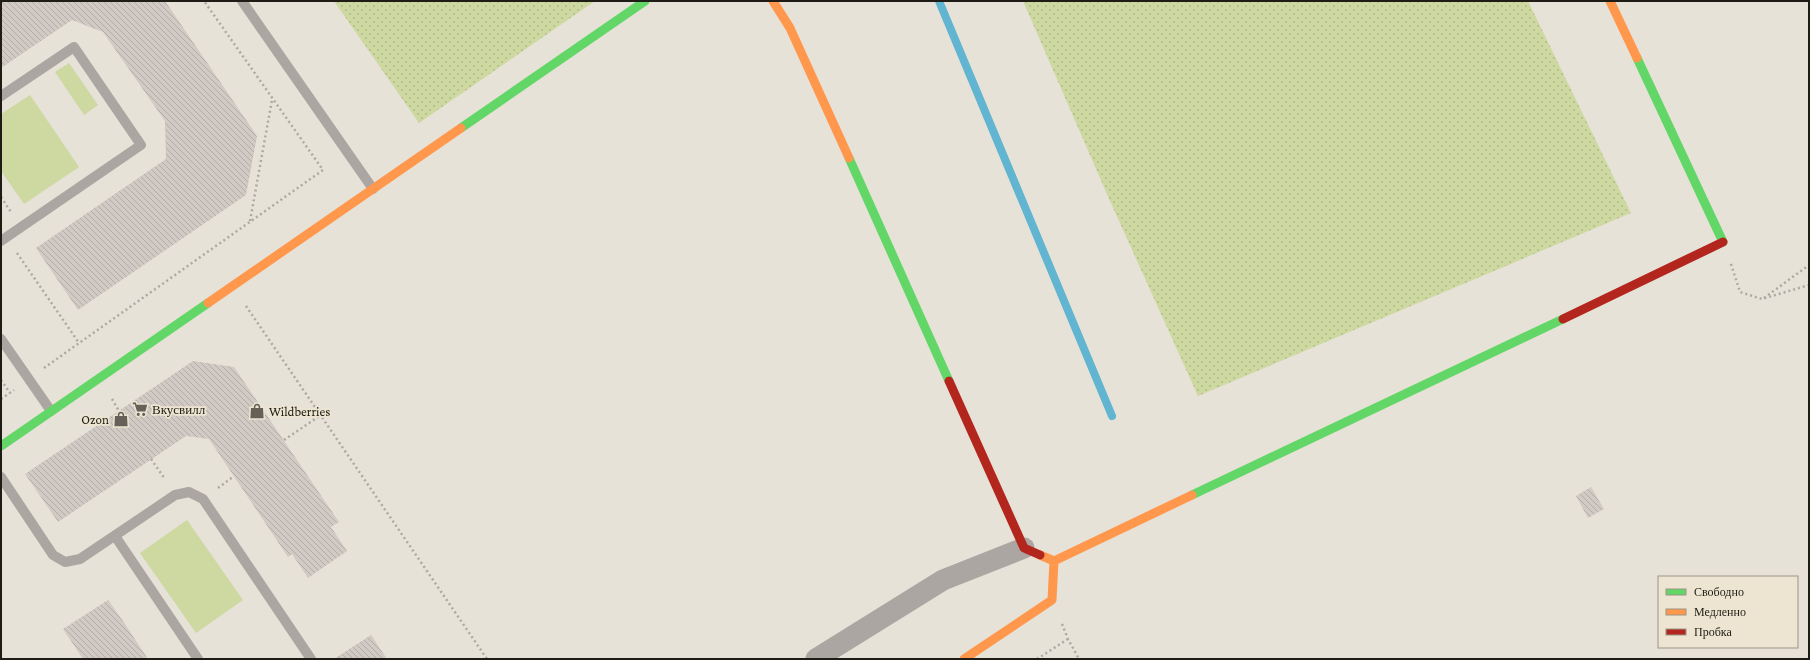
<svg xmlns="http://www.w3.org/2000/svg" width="1810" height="660" font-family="'Crimson Pro',serif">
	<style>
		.grass { fill: url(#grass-dots) }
		.park { fill: #ced8a1 }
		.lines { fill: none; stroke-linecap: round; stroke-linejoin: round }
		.stream { stroke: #61b5d1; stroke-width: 8 }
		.building { fill: url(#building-back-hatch) }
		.path { stroke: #aca9a4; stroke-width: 2.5; stroke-dasharray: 2 3; stroke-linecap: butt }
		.lane { stroke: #aba6a2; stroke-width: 10 }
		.street { stroke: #aba6a2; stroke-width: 21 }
		.fast { stroke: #63d668; stroke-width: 9 }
		.slow { stroke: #ff974d; stroke-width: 9 }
		.jam { stroke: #b3261e; stroke-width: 9 }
		.labels { text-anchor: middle; stroke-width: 3.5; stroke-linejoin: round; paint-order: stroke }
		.poi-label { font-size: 13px; fill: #1f1c15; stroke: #ede5d1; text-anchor: start }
	</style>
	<defs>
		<pattern id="grass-dots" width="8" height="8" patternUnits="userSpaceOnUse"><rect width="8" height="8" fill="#ced8a1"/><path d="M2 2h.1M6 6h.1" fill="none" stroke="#b0b98a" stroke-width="1.8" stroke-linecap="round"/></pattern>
		<pattern id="building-back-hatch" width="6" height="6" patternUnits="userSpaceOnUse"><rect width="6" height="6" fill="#d1cac4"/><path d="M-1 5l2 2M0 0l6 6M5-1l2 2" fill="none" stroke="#b3ada8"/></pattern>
	</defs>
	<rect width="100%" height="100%" fill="#e7e2d7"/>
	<g class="grass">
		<path d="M334 1H595L419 123Z"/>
		<path d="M1023 1H1528L1631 213 1198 396 1110 201Z"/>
	</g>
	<g class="park">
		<path d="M69 63 98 105 84 115 55 72Z"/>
		<path d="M30 95 79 167 24 204 1 171V114Z"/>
		<path d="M187 520 243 600 196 633 140 553Z"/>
	</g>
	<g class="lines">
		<path class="stream" d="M939 1 1112 416"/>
	</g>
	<g class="building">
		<path d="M1 1H165L257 136 246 195 78 310 36 248 166 159 165 121 103 32 72 20 1 68Z"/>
		<path d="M193 361 234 367 339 522 331 527 347 551 308 578 292 554 288 557 209 439 186 436 58 522 25 474Z"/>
		<path d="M1591 487 1604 509 1588 518 1576 496Z"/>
		<path d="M108 600 121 618 148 659H83L63 629Z"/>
		<path d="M371 635 387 659H334Z"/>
	</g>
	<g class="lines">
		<g class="path">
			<path d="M1 197 11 212"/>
			<path d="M250 221 272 100"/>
			<path d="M17 253 79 343"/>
			<path d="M1731 264 1740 292 1762 299 1809 285"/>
			<path d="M1764 298 1809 265"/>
			<path d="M246 306 487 659"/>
			<path d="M44 368 323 170 204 1"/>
			<path d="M1 380 10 393"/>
			<path d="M1 399 14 390"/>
			<path d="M112 399 119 411"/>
			<path d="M284 440 321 415"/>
			<path d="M151 459 165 479"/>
			<path d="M218 488 234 476"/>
			<path d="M1062 624 1068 639 1079 659"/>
			<path d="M1037 659 1068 639"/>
		</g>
		<g class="lane">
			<path d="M242 1 373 189"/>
			<path d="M1 96 74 47 141 145 1 241"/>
			<path d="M1 339 51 411"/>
			<path d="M1 477 53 555 65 562 80 559 175 495 189 492 203 499 311 659"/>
			<path d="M115 536 198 659"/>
		</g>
		<path class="street" d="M816 659 943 580 1024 548"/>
		<g class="fast">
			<path d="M1637 58 1723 242"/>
			<path d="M461 128 645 1"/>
			<path d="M849 158 949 381"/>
			<path d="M1 446 208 303"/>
			<path d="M1192 495 1563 319"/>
		</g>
		<g class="slow">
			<path d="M773 1 790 28 849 158"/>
			<path d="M1610 1 1637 58"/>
			<path d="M208 303 461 128"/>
			<path d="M1054 561 1192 495"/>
			<path d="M964 659 1052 600 1054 561 1040 555"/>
		</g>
		<g class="jam">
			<path d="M1563 319 1723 242"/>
			<path d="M949 381 1024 548 1040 555"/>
		</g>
	</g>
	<defs>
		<g id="supermarket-bare" transform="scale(1.2)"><path d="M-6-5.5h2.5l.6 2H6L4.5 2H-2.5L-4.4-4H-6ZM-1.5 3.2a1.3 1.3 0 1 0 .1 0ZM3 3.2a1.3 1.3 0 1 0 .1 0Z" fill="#656159" stroke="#ede5d1" stroke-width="2.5" paint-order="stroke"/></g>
		<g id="shop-bare" transform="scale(1.2)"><path d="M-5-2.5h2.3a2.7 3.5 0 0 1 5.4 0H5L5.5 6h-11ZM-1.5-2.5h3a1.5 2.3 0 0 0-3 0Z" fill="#656159" stroke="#ede5d1" stroke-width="2.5" paint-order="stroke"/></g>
	</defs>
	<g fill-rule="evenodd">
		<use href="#supermarket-bare" x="140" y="409"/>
		<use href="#shop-bare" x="257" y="411"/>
		<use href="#shop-bare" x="121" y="419"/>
	</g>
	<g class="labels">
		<g class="poi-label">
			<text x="152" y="414">Вкусвилл</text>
			<text x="269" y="416">Wildberries</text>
			<text x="109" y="424" text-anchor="end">Ozon</text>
		</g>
	</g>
	<rect width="1810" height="660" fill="none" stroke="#1f1c15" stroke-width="4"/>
	<rect x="1658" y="576" width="140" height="72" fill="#ede5d1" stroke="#9b9586"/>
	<rect x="1666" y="589" width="20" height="6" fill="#63d668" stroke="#9b9586"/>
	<text x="1694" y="596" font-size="12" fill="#1f1c15">Свободно</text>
	<rect x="1666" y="609" width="20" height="6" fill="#ff974d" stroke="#9b9586"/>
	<text x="1694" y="616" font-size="12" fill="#1f1c15">Медленно</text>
	<rect x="1666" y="629" width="20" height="6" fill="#b3261e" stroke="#9b9586"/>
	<text x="1694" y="636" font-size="12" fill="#1f1c15">Пробка</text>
</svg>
